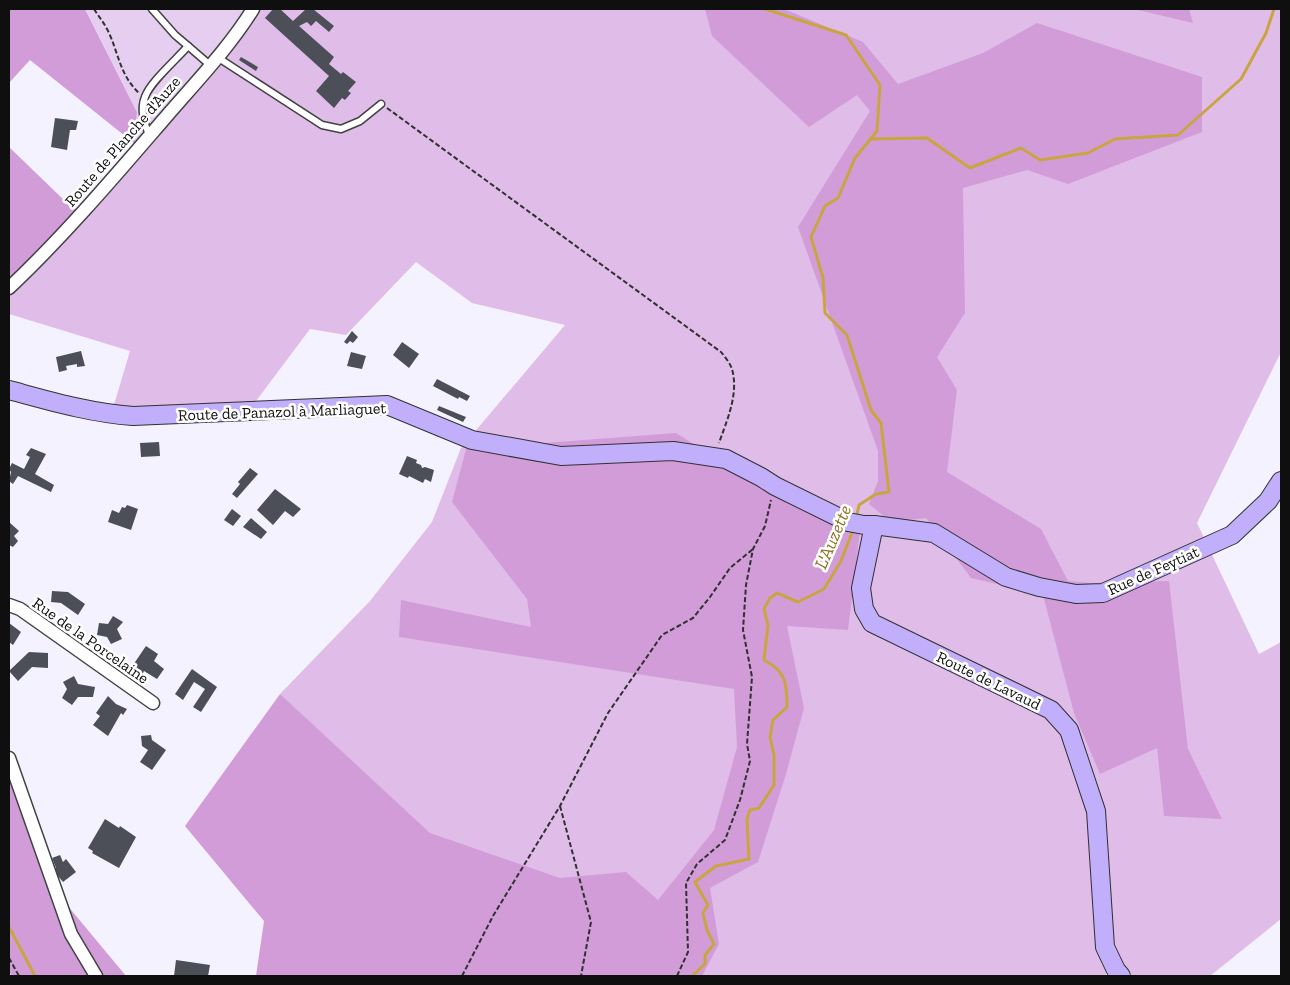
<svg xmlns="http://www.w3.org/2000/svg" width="1290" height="985" font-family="'Zilla Slab',serif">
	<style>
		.green { fill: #e0bce8 }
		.forest { fill: #d29cd9 }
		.pitch { fill: #e5cef0 }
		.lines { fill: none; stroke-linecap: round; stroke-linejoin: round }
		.stream { stroke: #c9a541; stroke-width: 3 }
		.building { fill: #4c4f58 }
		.lane-casing { stroke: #424242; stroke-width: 9 }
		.street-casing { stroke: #424242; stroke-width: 15 }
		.secondary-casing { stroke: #313131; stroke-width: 20 }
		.path { stroke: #313131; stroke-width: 2; stroke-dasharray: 5 2.5; stroke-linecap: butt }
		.lane { stroke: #fff; stroke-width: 6 }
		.street { stroke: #fff; stroke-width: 12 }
		.secondary { stroke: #c1affc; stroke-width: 18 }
		.labels { text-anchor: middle; stroke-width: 5; stroke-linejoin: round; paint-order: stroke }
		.street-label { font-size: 16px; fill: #0f0f0f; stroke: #fff }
		.water-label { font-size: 18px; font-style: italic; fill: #89701a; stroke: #fff }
	</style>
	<rect width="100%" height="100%" fill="#f4f2ff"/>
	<path class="green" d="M247 9H1281V352L1197 523 1259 654 1281 642V919L1210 976H1127L1110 968 1105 976H634L515 949 280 694 370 601 432 522 461 448 565 325 472 303 416 262 346 335 310 329 256 401 113 408 130 351 9 314V281L42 251 76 209 135 144Z"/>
	<g class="forest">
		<path d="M9 9H85L137 112 135 144 30 60 9 83Z"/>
		<path d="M705 9H784L863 42 898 84 983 53 1037 23 1202 77V132L1068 184 1027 170 963 188 965 313 937 357 957 390 947 472 1041 529 1068 581 1090 583 1169 581 1188 749 1222 819 1164 816 1157 748 1100 774 1074 713 1043 595 971 578 926 518 891 522 869 504 878 481V451L798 227 870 111 857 95 809 127 712 36Z"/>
		<path d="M1134 9H1189L1193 23Z"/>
		<path d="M9 147 66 202 76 209 42 251 9 281Z"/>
		<path d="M676 433 725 464 860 531 848 630 787 626 804 708 786 774 758 862 710 888 719 944 702 976H256L264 921 185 826 280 694 430 833 560 878 626 872 658 900 714 830 737 747 734 689 399 637 401 600 531 627 527 599 452 502 466 449Z"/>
		<path d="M9 770 67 905 126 976H12L9 972Z"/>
	</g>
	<path class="pitch" d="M85 9H247L239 22 135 144 137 112Z"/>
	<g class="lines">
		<g class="stream">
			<path d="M765 9 846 35 880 85 877 131 855 158 838 198 825 206 811 237 823 278 825 313 847 335 871 410 881 423 889 492 876 494 859 505 856 519"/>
			<path d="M870 139 927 138 970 168 1021 148 1040 160 1088 153 1115 139 1178 135 1241 79 1266 33 1274 9"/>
			<path d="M9 927 35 976"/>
			<path d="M692 976 705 964V955L714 944 707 930 703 913 708 905 695 882 716 866 749 859 747 819 750 810 759 808 774 785V755L770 737 773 720 787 707C787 684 786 671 764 660L768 625 764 609 770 598 777 593 798 602 824 589 841 561 853 530"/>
		</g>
	</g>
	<g class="building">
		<path d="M273 9H280L293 21 306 9H313L334 26 329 32 316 21 311 26 307 22 299 26 334 57 329 64 341 74 343 72 356 82 348 91 351 93 345 100 342 98 334 108 316 91 329 76 265 18Z"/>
		<path d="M241 57 258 67 256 71 239 60Z"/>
		<path d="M55 118 78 121 76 130H70L67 150 51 147Z"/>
		<path d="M352 331 358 337 353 343 350 341 347 344 344 342Z"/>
		<path d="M402 342 419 354 409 368 393 355Z"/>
		<path d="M81 351 85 366 77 367V364L66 366 67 370 59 372 56 357Z"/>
		<path d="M351 352 366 356 362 369 347 366Z"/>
		<path d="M437 379 470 396 467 401 459 397 458 399 433 386Z"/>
		<path d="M439 406 466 417 463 422 437 410Z"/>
		<path d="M159 442 160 456 141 457 140 443Z"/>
		<path d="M31 448 46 454 35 474 54 485 51 492 18 476 13 484 9 481 11 472 9 469 12 463 24 469 30 457 26 455Z"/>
		<path d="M407 456 417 460 416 463 421 465 422 468 425 467 434 470 431 482 425 479 423 483 409 476 408 478 399 474Z"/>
		<path d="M250 468 258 474 237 498 232 494 240 484 238 482Z"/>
		<path d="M275 489 301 509 293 517 285 511 273 525 257 510Z"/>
		<path d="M127 505 138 509 131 530 108 522 112 510 119 513 122 507 125 508Z"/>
		<path d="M232 509 241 516 233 526 224 520Z"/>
		<path d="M251 518 267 532 261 539 243 527Z"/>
		<path d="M9 522 19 531 14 536 18 541 13 547 9 545Z"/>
		<path d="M52 591 68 592 85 604 78 615 61 603 51 602Z"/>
		<path d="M113 616 123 622 117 629 122 639 111 644 107 637 97 635 99 623 108 624Z"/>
		<path d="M9 623 21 632 13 645 9 642Z"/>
		<path d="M146 646 158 654 154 661 164 669 157 679 144 671 142 675 131 668Z"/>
		<path d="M29 652 48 653V668L32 667 18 681 9 671Z"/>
		<path d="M192 669 217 687 201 712 193 707 205 689 194 682 183 700 175 694Z"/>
		<path d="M74 676 78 684 95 687 93 697H78L72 705 62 698 67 689 63 682Z"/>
		<path d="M108 696 116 704 127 709 123 715 121 713 108 736 93 725 100 716 96 713Z"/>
		<path d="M151 735 152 740 166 750 152 770 140 762 148 750 142 746 141 736Z"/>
		<path d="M105 819 119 828 120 826 136 837 119 868 92 853 93 851 88 848Z"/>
		<path d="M60 855 63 862 66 859 76 872 63 882 53 870 56 868 52 858Z"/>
		<path d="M176 960 210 965 208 976H174Z"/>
	</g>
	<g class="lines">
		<g class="lane-casing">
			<g id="lane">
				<path d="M152 9 175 35 188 46"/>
				<path d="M217 57 322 125 341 129 360 121 381 104"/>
				<path d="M150 136C144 125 140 109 145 97 150 82 177 59 188 46L210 65"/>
			</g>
		</g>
		<g class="street-casing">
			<g id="street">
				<path d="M9 288C65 235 115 176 165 118 195 83 229 48 253 9"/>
				<path d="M9 605 20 609 153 703"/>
				<path d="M9 758 71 934 96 976"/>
			</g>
		</g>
		<g class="secondary-casing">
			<g id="secondary">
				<path d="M9 390C50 401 90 413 133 416L387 405 472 440 561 456 673 451 726 459 761 477 775 486 848 522 864 525H874L934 533 1006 577 1039 587 1076 594 1103 593 1232 535 1268 501 1281 481"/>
				<path d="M874 525 861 588 864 609 872 623 1051 710 1069 730 1096 811 1105 947 1116 970 1121 976"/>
			</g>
		</g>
		<g class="path">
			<path d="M94 9C99 17 105 24 109 33 119 55 120 75 139 93"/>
			<path d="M387 108 721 352C725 357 730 363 732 369 739 394 727 420 719 443"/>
			<path d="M560 806 591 922 581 976"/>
			<path d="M9 958 19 976"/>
			<path d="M462 976 493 916 560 806 608 713 662 635 693 618 710 597 730 568 753 549"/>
			<path d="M677 976 688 952 686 883 697 864 725 840 740 800 750 761 747 744 752 677 743 630 746 585 753 549 765 526 771 500"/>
		</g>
		<use href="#lane" class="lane"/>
		<use href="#street" class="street"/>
		<use href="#secondary" class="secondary"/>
	</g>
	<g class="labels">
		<g class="street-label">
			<text transform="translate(122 141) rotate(-49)" y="6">Route de Planche d'Auze</text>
			<text transform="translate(282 411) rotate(-2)" y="6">Route de Panazol à Marliaguet</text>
			<text transform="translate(1153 570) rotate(-24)" y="6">Rue de Feytiat</text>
			<text transform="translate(91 640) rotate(35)" y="6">Rue de la Porcelaine</text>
			<text transform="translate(989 680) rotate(26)" y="6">Route de Lavaud</text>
		</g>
		<g class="water-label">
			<text transform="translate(833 537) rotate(-67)" y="6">L'Auzette</text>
		</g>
	</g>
	<rect width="1290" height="985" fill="none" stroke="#0f0f0f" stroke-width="20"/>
</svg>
